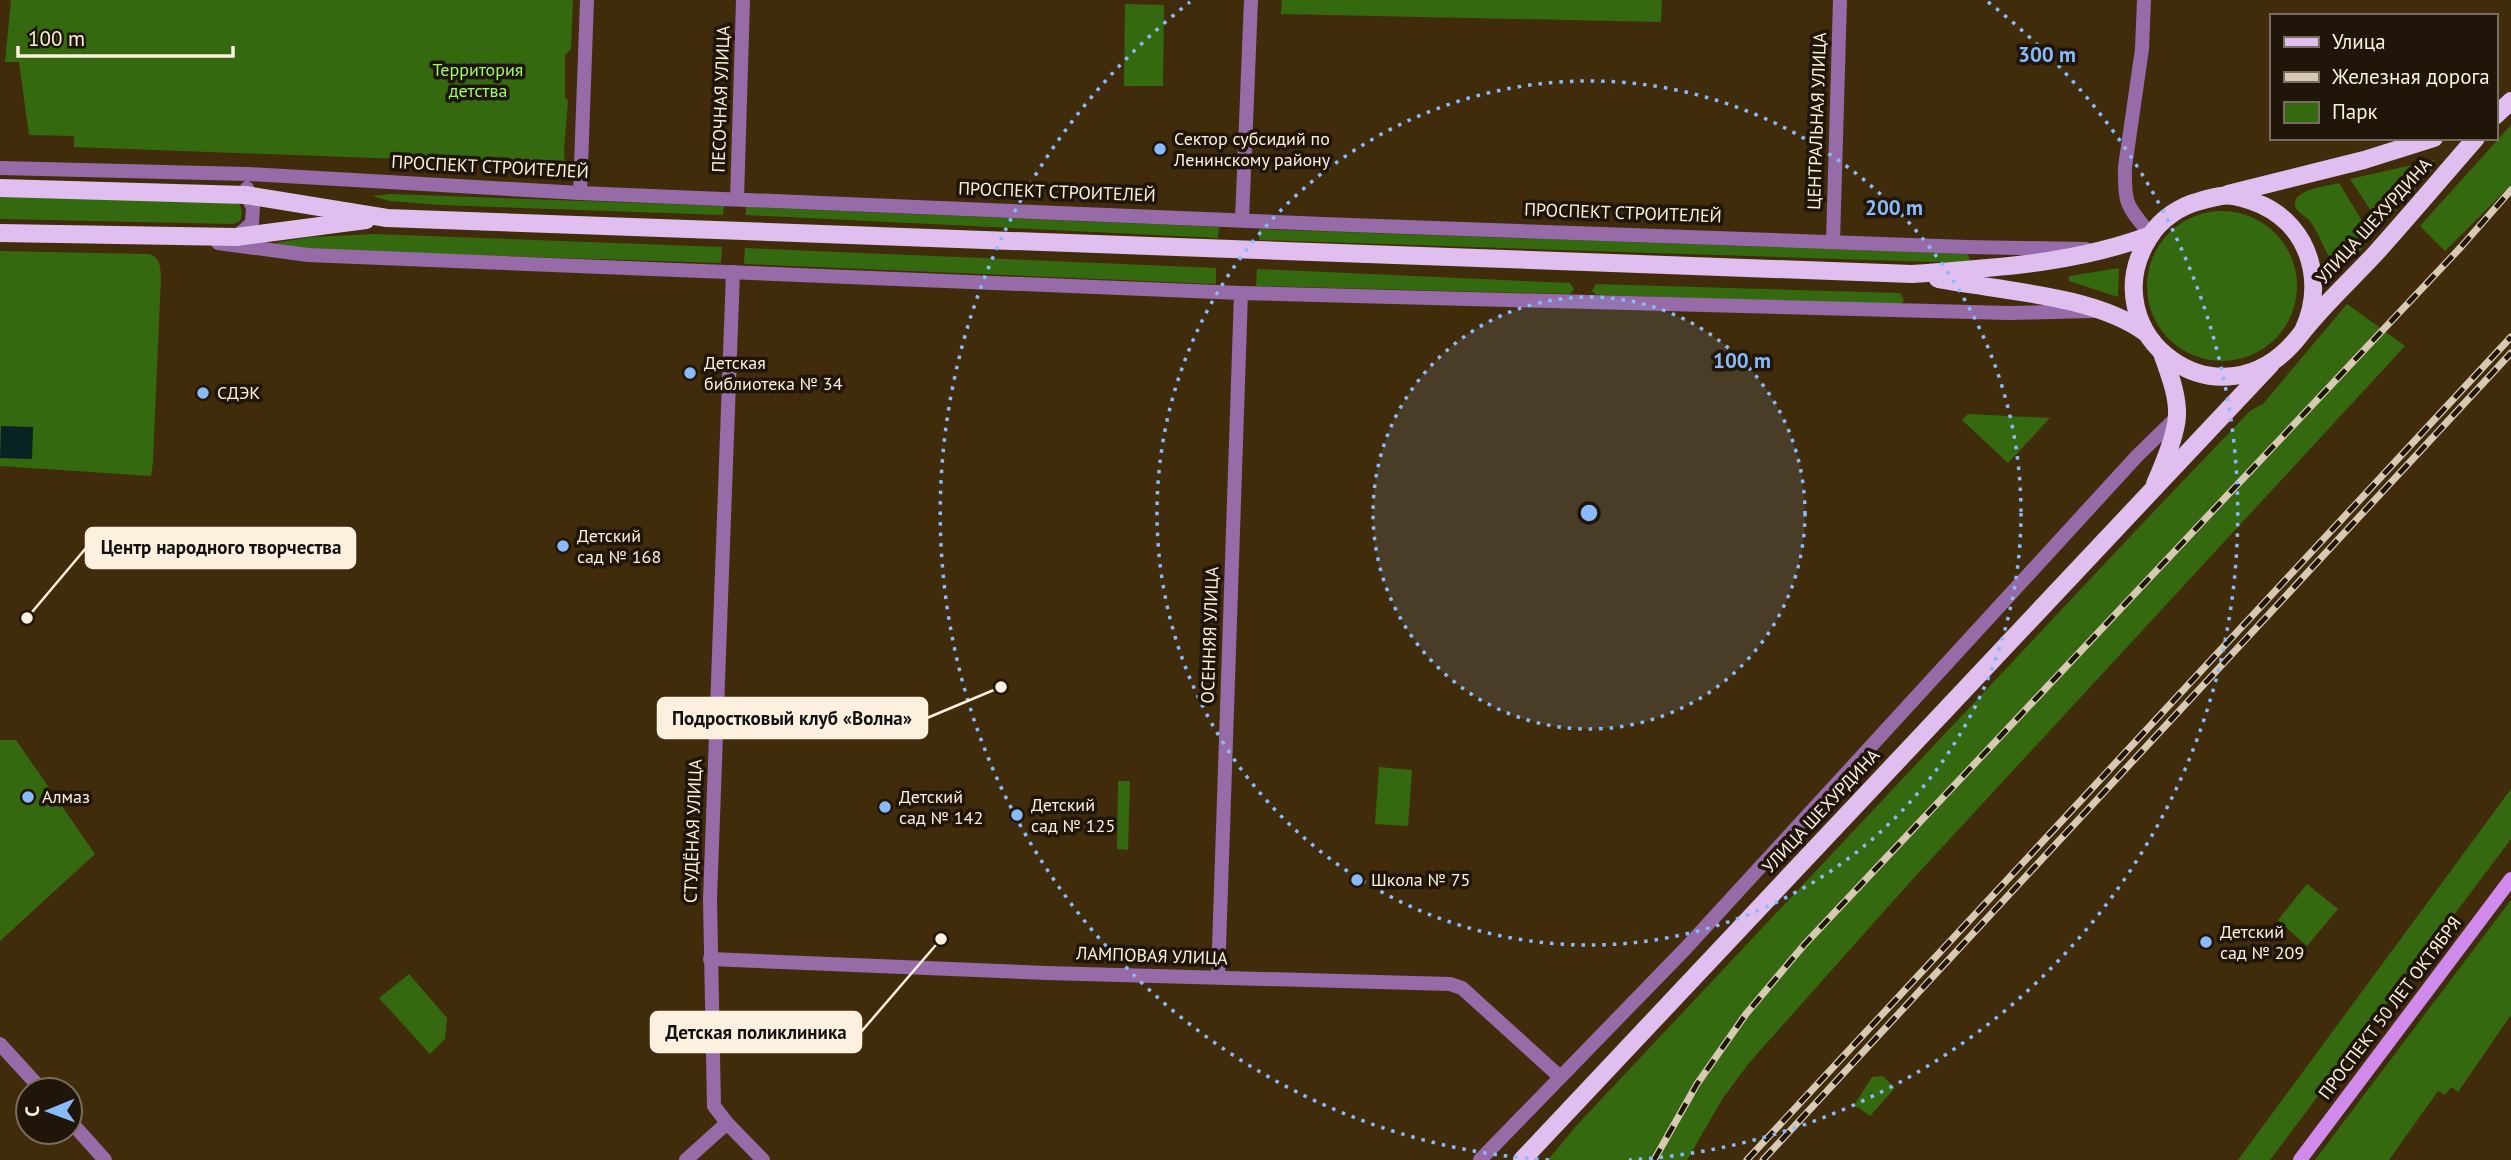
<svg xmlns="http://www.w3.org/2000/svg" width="2511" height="1160" font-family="'PT Sans',sans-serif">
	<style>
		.green { fill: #35690f }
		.water { fill: #072324 }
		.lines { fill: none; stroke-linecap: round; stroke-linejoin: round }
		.street { stroke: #966ba8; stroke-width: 14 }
		.secondary { stroke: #d08aec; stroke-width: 14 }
		.primary { stroke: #e1bef0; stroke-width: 18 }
		.rail-casing { stroke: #d8c9b4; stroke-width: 7 }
		.rail { stroke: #1f1609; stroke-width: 4.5; stroke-dasharray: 13; stroke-linecap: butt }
		.ring { fill: none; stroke: #89bafc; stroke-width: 3.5; stroke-dasharray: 3.5 7 }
		.poi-dot { fill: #89bafc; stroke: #1f1609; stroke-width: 2.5 }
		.labels { text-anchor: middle; stroke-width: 7; stroke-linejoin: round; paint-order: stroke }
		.park-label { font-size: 18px; fill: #9ffb6d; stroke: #1f1609 }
		.street-label { font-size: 18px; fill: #fdf0de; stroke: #1f1609 }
		.poi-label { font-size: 18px; fill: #fdf0de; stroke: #1f1609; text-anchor: start }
		.centre { fill: #89bafc; stroke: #1f1609; stroke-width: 3.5 }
		.ring-label { font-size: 21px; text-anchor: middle; font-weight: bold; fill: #89bafc; stroke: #1f1609; stroke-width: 7; stroke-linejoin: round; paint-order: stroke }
		.leader { fill: none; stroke: #fdf0de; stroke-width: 2.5 }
		.callout-dot { fill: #fdf0de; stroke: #1f1609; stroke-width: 2.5 }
		.callout { fill: #fdf0de; stroke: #fdf0de; stroke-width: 2.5 }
		.callout-label { font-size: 19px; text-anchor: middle; font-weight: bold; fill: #111 }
	</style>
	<rect width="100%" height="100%" fill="#402c0b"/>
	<g class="green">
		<path d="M11 0H573L571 49 565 55V97L568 101 564 150 565 165 74 147V136L29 135 19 62H5Z"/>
		<path d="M1282 0H1662L1661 22 1281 14Z"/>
		<path d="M1125 4 1164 5 1163 86H1124Z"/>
		<path d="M2511 125V185L2445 251 2420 226Z"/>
		<path d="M2434 160 2436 164 2434 168 2381 226 2350 179Z"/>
		<path d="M2339 183 2372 237C2362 248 2346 273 2330 259 2323 246 2318 231 2309 220 2305 216 2299 213 2296 208 2288 190 2327 186 2339 183Z"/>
		<path d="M390 194 724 206 723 215 441 205 390 201 372 196Z"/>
		<path d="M0 195 233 201 240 205 242 213 240 221 233 224 0 219Z"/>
		<path d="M746 207 1219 227 1218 238 746 215Z"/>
		<circle cx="2222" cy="286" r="75"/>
		<path d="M1259 229 1967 254 1970 259 1967 263 1902 261 1259 240Z"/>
		<path d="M374 234 722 247 721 263 310 250 274 243 311 237Z"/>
		<path d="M745 248 1216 268V284L744 264Z"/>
		<path d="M0 251 150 254C160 259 160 265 161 276L153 461 151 476 0 466Z"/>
		<path d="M2119 268 2118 297 2069 281V276Z"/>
		<path d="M1257 269 1570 283 1574 289 1570 294 1256 286Z"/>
		<path d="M1596 284 1900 293 1904 300 1901 304 1596 295 1592 291Z"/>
		<path d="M2347 304 2405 346 1911 881 1749 1063 1723 1098 1687 1160H1548L1577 1125 2158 507 2250 411 2263 404Z"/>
		<path d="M1968 414 2050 418 2008 463 1962 420Z"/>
		<path d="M0 740H16L95 854 0 941Z"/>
		<path d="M1379 767 1412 770 1408 826 1375 824Z"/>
		<path d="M1118 781H1130L1128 850 1117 849Z"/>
		<path d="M2511 789V839L2270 1160H2238Z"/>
		<path d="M2307 884 2338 909 2307 946 2278 920Z"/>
		<path d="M2511 900V1015L2458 1092 2451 1087 2445 1095 2438 1091 2389 1160H2315Z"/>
		<path d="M409 974 447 1018 445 1039 430 1054 379 998Z"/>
		<path d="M1883 1076 1895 1088 1870 1116 1858 1107H1853L1872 1077Z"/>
	</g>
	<path class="water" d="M1 426 33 427 32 459 0 458Z"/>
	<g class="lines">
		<g class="street">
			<path d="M2144 0 2142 49 2125 167C2124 205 2127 206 2151 235"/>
			<path d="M0 168 248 174 580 193 1323 224 1967 247 2086 249"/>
			<path d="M580 193 587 0"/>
			<path d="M737 199 743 0"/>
			<path d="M1242 220 1251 0"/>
			<path d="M236 237 252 223 253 207 246 195 247 188"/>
			<path d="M1833 242 1840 0"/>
			<path d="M218 243 308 255 1241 293 2009 313 2093 311"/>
			<path d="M710 959 1047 973 1450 984 1462 988 1559 1076"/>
			<path d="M1218 977 1241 293"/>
			<path d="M0 1044 42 1090"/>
			<path d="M70 1121 105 1160"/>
			<path d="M727 1123 763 1160"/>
			<path d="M686 1160 727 1123 714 1106 710 899 733 272"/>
			<path d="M1480 1160 1686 948 2137 456 2177 417"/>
		</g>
		<path class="secondary" d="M2300 1160 2511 879"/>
		<g class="primary">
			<path d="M2495 116 2511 101"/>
			<path d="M0 188 246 195 387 218 1912 274C1993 268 2074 264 2151 235"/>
			<path d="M2228 194 2364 160 2434 138"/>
			<path d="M0 233 236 237 366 220"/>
			<path d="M1938 279C2001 291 2095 295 2146 333"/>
			<path d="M2303 331C2325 284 2311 228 2262 205 2250 200 2233 194 2221 196 2214 197 2207 199 2200 201 2180 206 2161 219 2150 236 2087 334 2222 436 2300 335 2322 306 2350 281 2375 254 2409 216 2442 177 2476 138"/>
			<path d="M2155 484C2163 466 2176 435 2177 416 2178 395 2169 373 2162 353"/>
			<path d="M1522 1160 2271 364"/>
		</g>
		<g class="rail-casing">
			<g id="rail">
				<path d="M1654 1160 1697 1084 1746 1014 1804 945 2461 247 2511 190"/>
				<path d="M1747 1160 2511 337"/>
				<path d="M1763 1160 2511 353"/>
			</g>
		</g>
		<use href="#rail" class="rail"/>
	</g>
	<circle cx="1589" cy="513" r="216" fill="#89bafc" fill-opacity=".12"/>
	<g class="ring">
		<circle cx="1589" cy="513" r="216"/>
		<circle cx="1589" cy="513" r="432"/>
		<path d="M1549 1160A648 648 0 0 1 1190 2M1988 2A648 648 0 0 1 1629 1160"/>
	</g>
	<g class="poi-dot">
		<circle cx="1160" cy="149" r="7"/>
		<circle cx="690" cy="373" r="7"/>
		<circle cx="203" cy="393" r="7"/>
		<circle cx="563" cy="546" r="7"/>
		<circle cx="28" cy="797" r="7"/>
		<circle cx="885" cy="807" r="7"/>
		<circle cx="1017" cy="815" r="7"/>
		<circle cx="1357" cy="880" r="7"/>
		<circle cx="2206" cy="942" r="7"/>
	</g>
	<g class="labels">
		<g class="park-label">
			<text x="478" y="76">Территория<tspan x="478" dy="21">детства</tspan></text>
		</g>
		<g class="street-label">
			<text transform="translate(721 99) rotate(-88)" y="6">ПЕСОЧНАЯ УЛИЦА</text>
			<text transform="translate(1817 121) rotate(-88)" y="6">ЦЕНТРАЛЬНАЯ УЛИЦА</text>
			<text transform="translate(490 167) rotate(3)" y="6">ПРОСПЕКТ СТРОИТЕЛЕЙ</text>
			<text transform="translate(1057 192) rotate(2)" y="6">ПРОСПЕКТ СТРОИТЕЛЕЙ</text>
			<text transform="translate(1623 213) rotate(2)" y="6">ПРОСПЕКТ СТРОИТЕЛЕЙ</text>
			<text transform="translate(2374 221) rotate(-48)" y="6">УЛИЦА ШЕХУРДИНА</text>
			<text transform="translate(1210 635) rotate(-88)" y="6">ОСЕННЯЯ УЛИЦА</text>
			<text transform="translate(1821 811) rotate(-47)" y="6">УЛИЦА ШЕХУРДИНА</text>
			<text transform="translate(693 831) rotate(-88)" y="6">СТУДЁНАЯ УЛИЦА</text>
			<text transform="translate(1152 956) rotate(2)" y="6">ЛАМПОВАЯ УЛИЦА</text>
			<text transform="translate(2390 1008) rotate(-53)" y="6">ПРОСПЕКТ 50 ЛЕТ ОКТЯБРЯ</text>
		</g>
		<g class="poi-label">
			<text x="1174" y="145">Сектор субсидий по<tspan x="1174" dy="21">Ленинскому району</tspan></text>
			<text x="704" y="369">Детская<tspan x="704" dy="21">библиотека № 34</tspan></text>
			<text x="217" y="399">СДЭК</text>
			<text x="577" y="542">Детский<tspan x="577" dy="21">сад № 168</tspan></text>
			<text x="42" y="803">Алмаз</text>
			<text x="899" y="803">Детский<tspan x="899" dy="21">сад № 142</tspan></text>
			<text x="1031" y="811">Детский<tspan x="1031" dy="21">сад № 125</tspan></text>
			<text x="1371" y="886">Школа № 75</text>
			<text x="2220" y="938">Детский<tspan x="2220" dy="21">сад № 209</tspan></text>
		</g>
	</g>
	<circle cx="1589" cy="513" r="10" class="centre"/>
	<g class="ring-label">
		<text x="2047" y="62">300 m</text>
		<text x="1894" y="215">200 m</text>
		<text x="1742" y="368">100 m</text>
	</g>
	<path class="leader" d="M27 618L86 548M1001 687L927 718M941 939L861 1032"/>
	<g class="callout-dot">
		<circle cx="27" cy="618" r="7"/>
		<circle cx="1001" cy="687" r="7"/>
		<circle cx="941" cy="939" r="7"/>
	</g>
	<g class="callout">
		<rect x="86" y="528" width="269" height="40" rx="7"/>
		<rect x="658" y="698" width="269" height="40" rx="7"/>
		<rect x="651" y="1012" width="210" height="40" rx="7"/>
	</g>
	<g class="callout-label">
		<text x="221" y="554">Центр народного творчества</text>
		<text x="792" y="725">Подростковый клуб «Волна»</text>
		<text x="756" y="1039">Детская поликлиника</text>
	</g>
	<rect x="2270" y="14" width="228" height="126" fill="#1f1609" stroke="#786d5e" stroke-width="2"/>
	<rect x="2284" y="37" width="35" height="10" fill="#e1bef0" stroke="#786d5e" stroke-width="2"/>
	<text x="2332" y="49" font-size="21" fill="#fdf0de">Улица</text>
	<rect x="2284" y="72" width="35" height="10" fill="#d8c9b4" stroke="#786d5e" stroke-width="2"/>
	<text x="2332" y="84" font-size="21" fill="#fdf0de">Железная дорога</text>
	<rect x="2284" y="102" width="35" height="21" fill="#35690f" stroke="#786d5e" stroke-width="2"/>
	<text x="2332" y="119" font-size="21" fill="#fdf0de">Парк</text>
	<g transform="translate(49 1111) rotate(269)"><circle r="33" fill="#1f1609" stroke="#786d5e" stroke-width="2"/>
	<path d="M0-5L12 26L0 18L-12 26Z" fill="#89bafc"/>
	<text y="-10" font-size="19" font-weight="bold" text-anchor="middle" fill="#fdf0de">С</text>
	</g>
	<path d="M18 46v10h215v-10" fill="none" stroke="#fdf0de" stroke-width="3.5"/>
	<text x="28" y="46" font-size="21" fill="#fdf0de" stroke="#1f1609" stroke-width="5" paint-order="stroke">100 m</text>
</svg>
